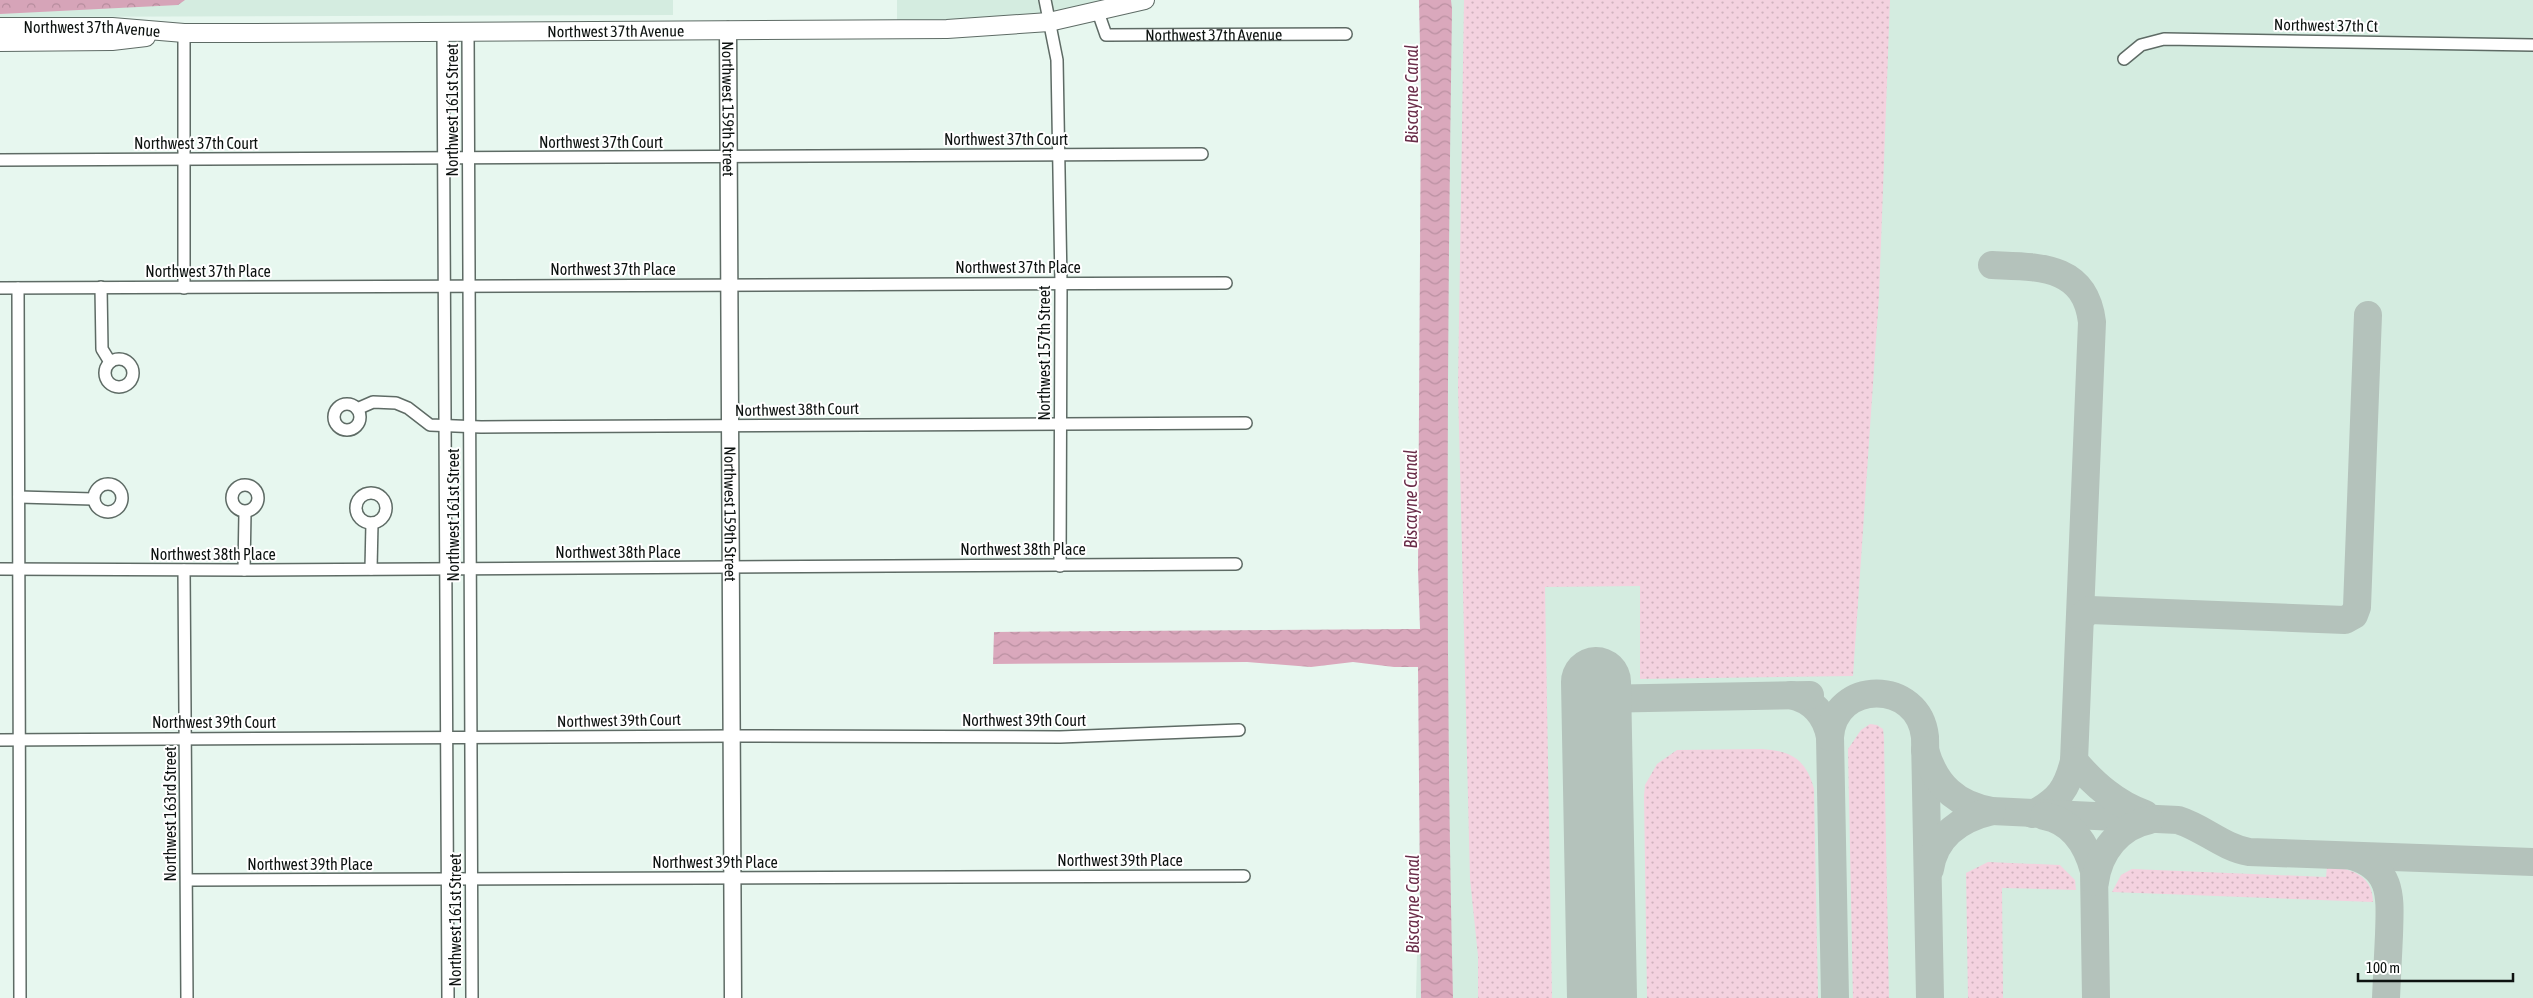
<svg xmlns="http://www.w3.org/2000/svg" width="2533" height="998" font-family="'Asap Condensed',sans-serif">
	<style>
		.built { fill: #d4ece0 }
		.grass { fill: url(#grass-dots) }
		.forest { fill: url(#forest-crowns) }
		.water { fill: url(#water-waves) }
		.lines { fill: none; stroke-linecap: round; stroke-linejoin: round }
		.taxiway { stroke: #b4c2bb; stroke-width: 28 }
		.runway { stroke: #b4c2bb; stroke-width: 70 }
		.street-casing { stroke: #5e6b65; stroke-width: 14 }
		.secondary-casing { stroke: #5e6b65; stroke-width: 19 }
		.primary-casing { stroke: #5e6b65; stroke-width: 20 }
		.street { stroke: #fff; stroke-width: 11 }
		.secondary { stroke: #fff; stroke-width: 16 }
		.primary { stroke: #fff; stroke-width: 18 }
		.labels { text-anchor: middle; stroke-width: 4; stroke-linejoin: round; paint-order: stroke }
		.street-label { font-size: 16px; fill: #0d1210; stroke: #fff }
		.water-label { font-size: 18px; font-style: italic; fill: #6a2d49; stroke: #fff }
	</style>
	<defs>
		<pattern id="grass-dots" width="8" height="8" patternUnits="userSpaceOnUse" patternTransform="scale(1.25)"><rect width="8" height="8" fill="#f4d2df"/><path d="M2 2h.1M6 6h.1" fill="none" stroke="#d0b3be" stroke-width="1.8" stroke-linecap="round"/></pattern>
		<pattern id="forest-crowns" width="20" height="18" patternUnits="userSpaceOnUse" patternTransform="scale(1.25)"><rect width="20" height="18" fill="#d6a4b8"/><path d="M2 6a3 3 0 1 1 6 0M12 15a3 3 0 1 1 6 0" fill="none" stroke="#b68c9d"/></pattern>
		<pattern id="water-waves" width="16" height="10" patternUnits="userSpaceOnUse" patternTransform="scale(1.25)"><rect width="16" height="10" fill="#daa8bc"/><path d="M0 5q4-4 8 0t8 0" fill="none" stroke="#ba90a1"/></pattern>
	</defs>
	<rect width="100%" height="100%" fill="#e7f7ef"/>
	<g class="built">
		<path d="M0 0H673V15L0 17Z"/>
		<path d="M897 0H1145L1113 9 897 30Z"/>
		<path d="M1439 0H2533V998H1416Z"/>
	</g>
	<g class="grass">
		<path d="M1464 0H1890L1879 296 1853 676 1640 679V586L1545 587 1552 998H1478V956L1470 879 1458 387Z"/>
		<path d="M1870 724 1877 725 1883 729 1884 738 1889 998H1853L1848 749 1861 730Z"/>
		<path d="M1762 749C1791 751 1806 759 1814 789L1818 998H1647L1644 796 1645 785 1657 764 1677 750Z"/>
		<path d="M1988 862 2060 865 2075 880 2076 890 2002 888 2003 998H1968L1966 873Z"/>
		<path d="M2327 866C2350 868 2373 875 2373 902L2112 892 2121 875 2132 869 2326 877Z"/>
	</g>
	<path class="forest" d="M0 0H185L178 5 0 14Z"/>
	<path class="water" d="M1419 0H1451L1452 9C1447 339 1445 669 1453 998H1421L1418 667H1394L1353 662 1311 667 1247 662 993 664 994 632 1420 629 1418 569 1421 94Z"/>
	<g class="lines">
		<g class="taxiway">
			<path d="M1992 265C2037 267 2085 264 2092 322L2074 761C2067 789 2059 800 2033 814"/>
			<path d="M2080 618 2090 610 2345 620 2354 615 2357 607 2368 315"/>
			<path d="M1791 695C1813 700 1826 715 1830 737L1835 998"/>
			<path d="M1596 699 1810 695"/>
			<path d="M1830 737C1834 679 1919 679 1925 737L1930 998"/>
			<path d="M1925 750C1935 785 1956 805 1992 811L2178 820C2204 828 2222 847 2249 852L2533 862"/>
			<path d="M2074 761C2094 784 2116 804 2145 814"/>
			<path d="M2044 816C2072 821 2087 845 2094 871L2096 998"/>
			<path d="M2352 856C2394 869 2390 898 2389 935 2388 956 2387 977 2386 998"/>
			<path d="M1930 869C1935 835 1962 818 1992 811"/>
			<path d="M2095 882C2099 852 2119 826 2150 820"/>
		</g>
		<path class="runway" d="M1596 682 1602 998"/>
		<g class="street-casing">
			<g id="street">
				<path d="M1045 0 1057 60 1061 283 1060 566"/>
				<path id="s1" d="M1098 12 1106 35 1346 34"/>
				<path d="M443 31 448 998"/>
				<path d="M468 31 472 998"/>
				<path d="M184 33V288"/>
				<path d="M2124 59 2141 45 2164 39 2533 45"/>
				<path d="M0 160 1202 154"/>
				<path d="M101 287 102 349 110 362"/>
				<path d="M0 288 1226 283"/>
				<path d="M18 288 20 998"/>
				<circle cx="119" cy="373" r="14"/>
				<circle cx="347" cy="417" r="13"/>
				<path d="M357 409 373 402 396 403 408 408 430 425 481 427 1246 423"/>
				<circle cx="108" cy="498" r="14"/>
				<circle cx="245" cy="498" r="13"/>
				<circle cx="371" cy="508" r="15"/>
				<path d="M19 497 93 499"/>
				<path d="M0 569 244 570 1236 564"/>
				<path d="M371 569 372 523"/>
				<path d="M184 570 187 998"/>
				<path d="M244 570 245 512"/>
				<path d="M0 740 732 736 1060 737 1239 730"/>
				<path d="M187 880 1244 876"/>
			</g>
		</g>
		<g class="secondary-casing">
			<g id="secondary">
				<path id="s2" d="M728 30 733 998"/>
			</g>
		</g>
		<g class="primary-casing">
			<g id="primary">
				<path id="s3" d="M0 27H112L184 33H246L947 29 1049 22 1145 0"/>
				<path d="M0 42 112 41 146 37"/>
			</g>
		</g>
		<use href="#street" class="street"/>
		<use href="#secondary" class="secondary"/>
		<use href="#primary" class="primary"/>
	</g>
	<g class="labels">
		<g class="street-label">
			<text transform="translate(2326 25) rotate(1)" y="6">Northwest 37th Ct</text>
			<text dy="6" stroke="none"><textPath href="#s3" startOffset="92">Northwest 37th Avenue</textPath></text>
			<text dy="6" stroke="none"><textPath href="#s3" startOffset="616">Northwest 37th Avenue</textPath></text>
			<text dy="6" stroke="none"><textPath href="#s1" startOffset="132">Northwest 37th Avenue</textPath></text>
			<text dy="6" stroke="none"><textPath href="#s2" startOffset="79">Northwest 159th Street</textPath></text>
			<text transform="translate(452 110) rotate(-90)" y="6">Northwest 161st Street</text>
			<text x="1006" y="145">Northwest 37th Court</text>
			<text x="601" y="148">Northwest 37th Court</text>
			<text x="196" y="149">Northwest 37th Court</text>
			<text x="1018" y="273">Northwest 37th Place</text>
			<text x="613" y="275">Northwest 37th Place</text>
			<text x="208" y="277">Northwest 37th Place</text>
			<text transform="translate(1044 353) rotate(-90)" y="6">Northwest 157th Street</text>
			<text transform="translate(797 409) rotate(-1)" y="6">Northwest 38th Court</text>
			<text dy="6" stroke="none"><textPath href="#s2" startOffset="484">Northwest 159th Street</textPath></text>
			<text transform="translate(453 515) rotate(-90)" y="6">Northwest 161st Street</text>
			<text x="1023" y="555">Northwest 38th Place</text>
			<text x="618" y="558">Northwest 38th Place</text>
			<text x="213" y="560">Northwest 38th Place</text>
			<text transform="translate(619 720) rotate(-1)" y="6">Northwest 39th Court</text>
			<text x="1024" y="726">Northwest 39th Court</text>
			<text x="214" y="728">Northwest 39th Court</text>
			<text transform="translate(170 814) rotate(-90)" y="6">Northwest 163rd Street</text>
			<text x="1120" y="866">Northwest 39th Place</text>
			<text x="715" y="868">Northwest 39th Place</text>
			<text x="310" y="870">Northwest 39th Place</text>
			<text transform="translate(455 920) rotate(-90)" y="6">Northwest 161st Street</text>
		</g>
		<g class="water-label">
			<text transform="translate(1412 94) rotate(-90)" y="6">Biscayne Canal</text>
			<text transform="translate(1411 499) rotate(-90)" y="6">Biscayne Canal</text>
			<text transform="translate(1413 904) rotate(-90)" y="6">Biscayne Canal</text>
		</g>
	</g>
	<path d="M2358 973v8h155v-8" fill="none" stroke="#0d1210" stroke-width="2.5"/>
	<text x="2366" y="973" font-size="15" fill="#0d1210" stroke="#ffffff" stroke-width="4" paint-order="stroke">100 m</text>
</svg>
